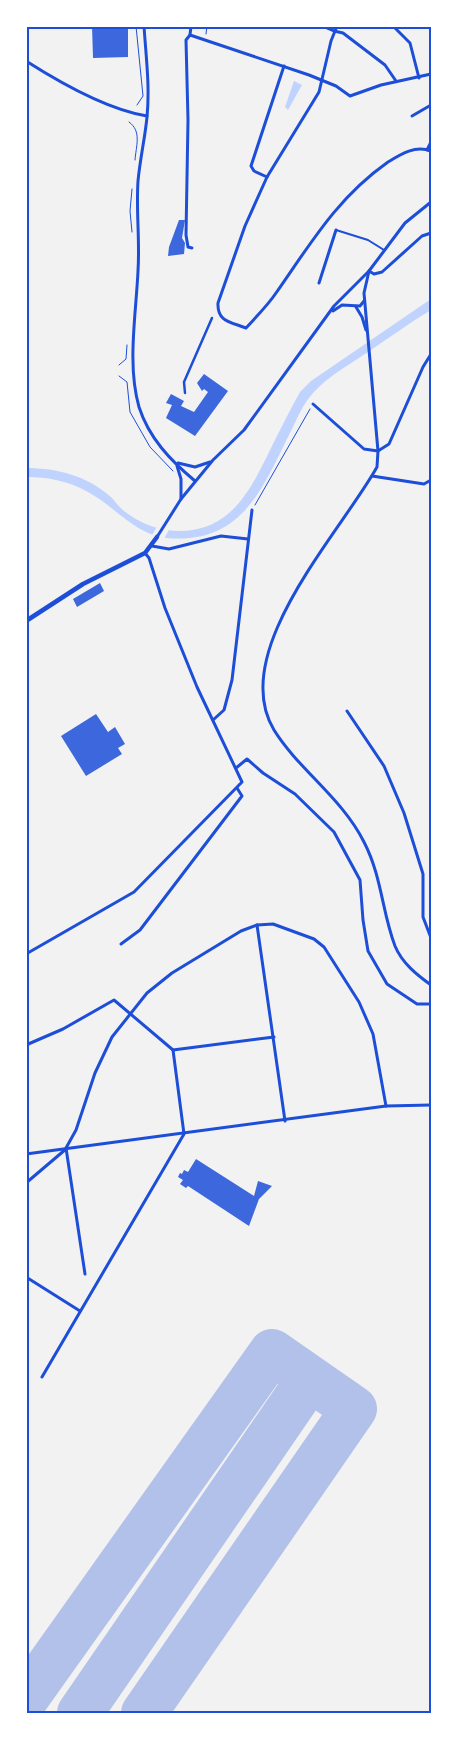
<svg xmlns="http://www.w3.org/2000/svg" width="457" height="1739" font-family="Signika,sans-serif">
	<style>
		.water { fill: #bfd3fe }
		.pier { fill: #f2f2f2 }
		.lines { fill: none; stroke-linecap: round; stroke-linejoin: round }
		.runway { stroke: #b2c1ea; stroke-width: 46 }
		.building { fill: #3d67dc }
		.path { stroke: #1d4ed8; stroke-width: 1 }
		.service { stroke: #1d4ed8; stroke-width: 2 }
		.pedestrian { stroke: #1d4ed8; stroke-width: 2.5 }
		.minor { stroke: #1d4ed8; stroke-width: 3 }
		.tertiary { stroke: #1d4ed8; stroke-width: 4.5 }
		.neatline { fill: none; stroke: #1d4ed8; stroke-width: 2 }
	</style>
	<rect width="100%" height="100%" fill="#f2f2f2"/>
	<g class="water">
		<path d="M294 81 302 85 288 110 285 107Z"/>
		<path d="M431 299V310C409 323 389 338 368 352 349 365 328 376 313 393 304 403 298 416 292 429 263 486 244 545 166 538 135 534 114 506 88 492 69 481 48 477 26 477V468C58 468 87 476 111 497 115 501 119 507 124 511 140 524 160 531 181 531 233 530 252 487 272 446 281 428 290 410 300 392L311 381Z"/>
	</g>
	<path class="pier" d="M158 525 170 528 164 539 152 535Z"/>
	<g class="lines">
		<g class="runway">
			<path d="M26 1698 272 1352 354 1409 144 1713"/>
			<path d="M80 1713 304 1387"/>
		</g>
	</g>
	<g class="building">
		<path d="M92 26H128V57L93 58Z"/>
		<path d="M179 220H185L182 238 185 243 184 254 168 256 169 247Z"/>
		<path d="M204 374 228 391 195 436 166 418 172 405 166 403 171 394 184 401 181 406 194 412 208 392 204 389 202 391 197 383Z"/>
		<path d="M100 583 104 591 77 607 73 599Z"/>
		<path d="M96 714 108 732 115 727 125 744 118 748 122 754 86 776 61 736Z"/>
		<path d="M196 1159 254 1196 258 1181 272 1186 259 1199 249 1226 188 1186 186 1188 180 1184 183 1180 178 1177 180 1173 182 1174 184 1170 188 1172Z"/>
	</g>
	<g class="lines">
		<g class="path">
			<path d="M136 26 143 96 137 105"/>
			<path d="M206 34 207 26"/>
			<path d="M129 122C142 131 136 146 135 160"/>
			<path d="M132 189 130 211 132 232"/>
			<path d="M119 365 126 359 127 345"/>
			<path d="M119 376 127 382 130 412 150 447 173 471"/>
			<path d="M255 505 310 409"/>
		</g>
		<path class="service" d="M336 230 368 240 384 250"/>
		<g class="pedestrian">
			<path d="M322 26 334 31"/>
			<path d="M185 393 184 382 212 318"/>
		</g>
		<g class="minor">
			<path d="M144 26C146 57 150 86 147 117 145 138 140 159 138 181 136 211 140 241 138 271 136 315 127 365 139 407 149 438 170 460 195 481"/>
			<path d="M191 26 190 35 309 75 336 86 350 96 381 85 431 74"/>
			<path d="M337 26 331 41 319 92 267 177 245 226 218 303C217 322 231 322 246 328 256 317 268 305 276 293 311 243 337 198 388 162 401 154 415 145 431 151"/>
			<path d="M393 26 410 43 419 78"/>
			<path d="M334 31 343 33 385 65 396 81"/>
			<path d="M190 35 186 40 188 120 186 235 188 247 192 248"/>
			<path d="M26 61C59 82 109 110 147 116"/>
			<path d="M412 116 431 105"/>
			<path d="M427 150 431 142"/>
			<path d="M267 177 254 171 251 166 284 66"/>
			<path d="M369 271 364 293 378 451 377 467C341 532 227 652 274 730 299 770 342 798 364 842 382 877 382 912 395 946 402 963 417 975 431 985"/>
			<path d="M369 271 374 274 382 272 422 236 431 233"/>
			<path d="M319 283 336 230"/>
			<path d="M356 307 362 317 366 330"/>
			<path d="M333 311 342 305 360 306 364 301"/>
			<path d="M313 404 364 449 378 451"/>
			<path d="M378 451 389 444 423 367 431 354"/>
			<path d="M178 463 195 467 210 462"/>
			<path d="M177 466 181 479V499"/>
			<path d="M372 476 424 484 431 480"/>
			<path d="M157 537 181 499 213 460 244 430 334 306 369 271 405 223 431 202"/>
			<path d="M152 546 169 549 221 536 248 539"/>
			<path d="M347 711 384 766 404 813 423 874V917L431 938"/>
			<path d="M213 720 224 710 232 680 252 510"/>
			<path d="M236 768 247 759 263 773 295 794 334 832 360 880 363 920 368 951 387 984 417 1004H431"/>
			<path d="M257 925 285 1121"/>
			<path d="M121 944 140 930 242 796 237 788"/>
			<path d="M26 954 134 892 242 782 197 687 165 608 149 558 145 553"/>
			<path d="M26 1045 63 1029 114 1000 173 1050 184 1134 42 1377"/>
			<path d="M173 1050 274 1037"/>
			<path d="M26 1154 386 1106 431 1105"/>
			<path d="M26 1183 66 1149"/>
			<path d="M85 1274 66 1148 76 1130 95 1073 112 1037 147 993 172 973 241 931 257 925 273 924 314 939 324 947 359 1002 373 1034 386 1106"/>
			<path d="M26 1277 80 1311"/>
		</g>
		<path class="tertiary" d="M26 621 83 584 145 553 157 537"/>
	</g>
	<rect width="457" height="1739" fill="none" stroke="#ffffff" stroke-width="55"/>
	<rect x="28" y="28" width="402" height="1684" class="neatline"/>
</svg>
